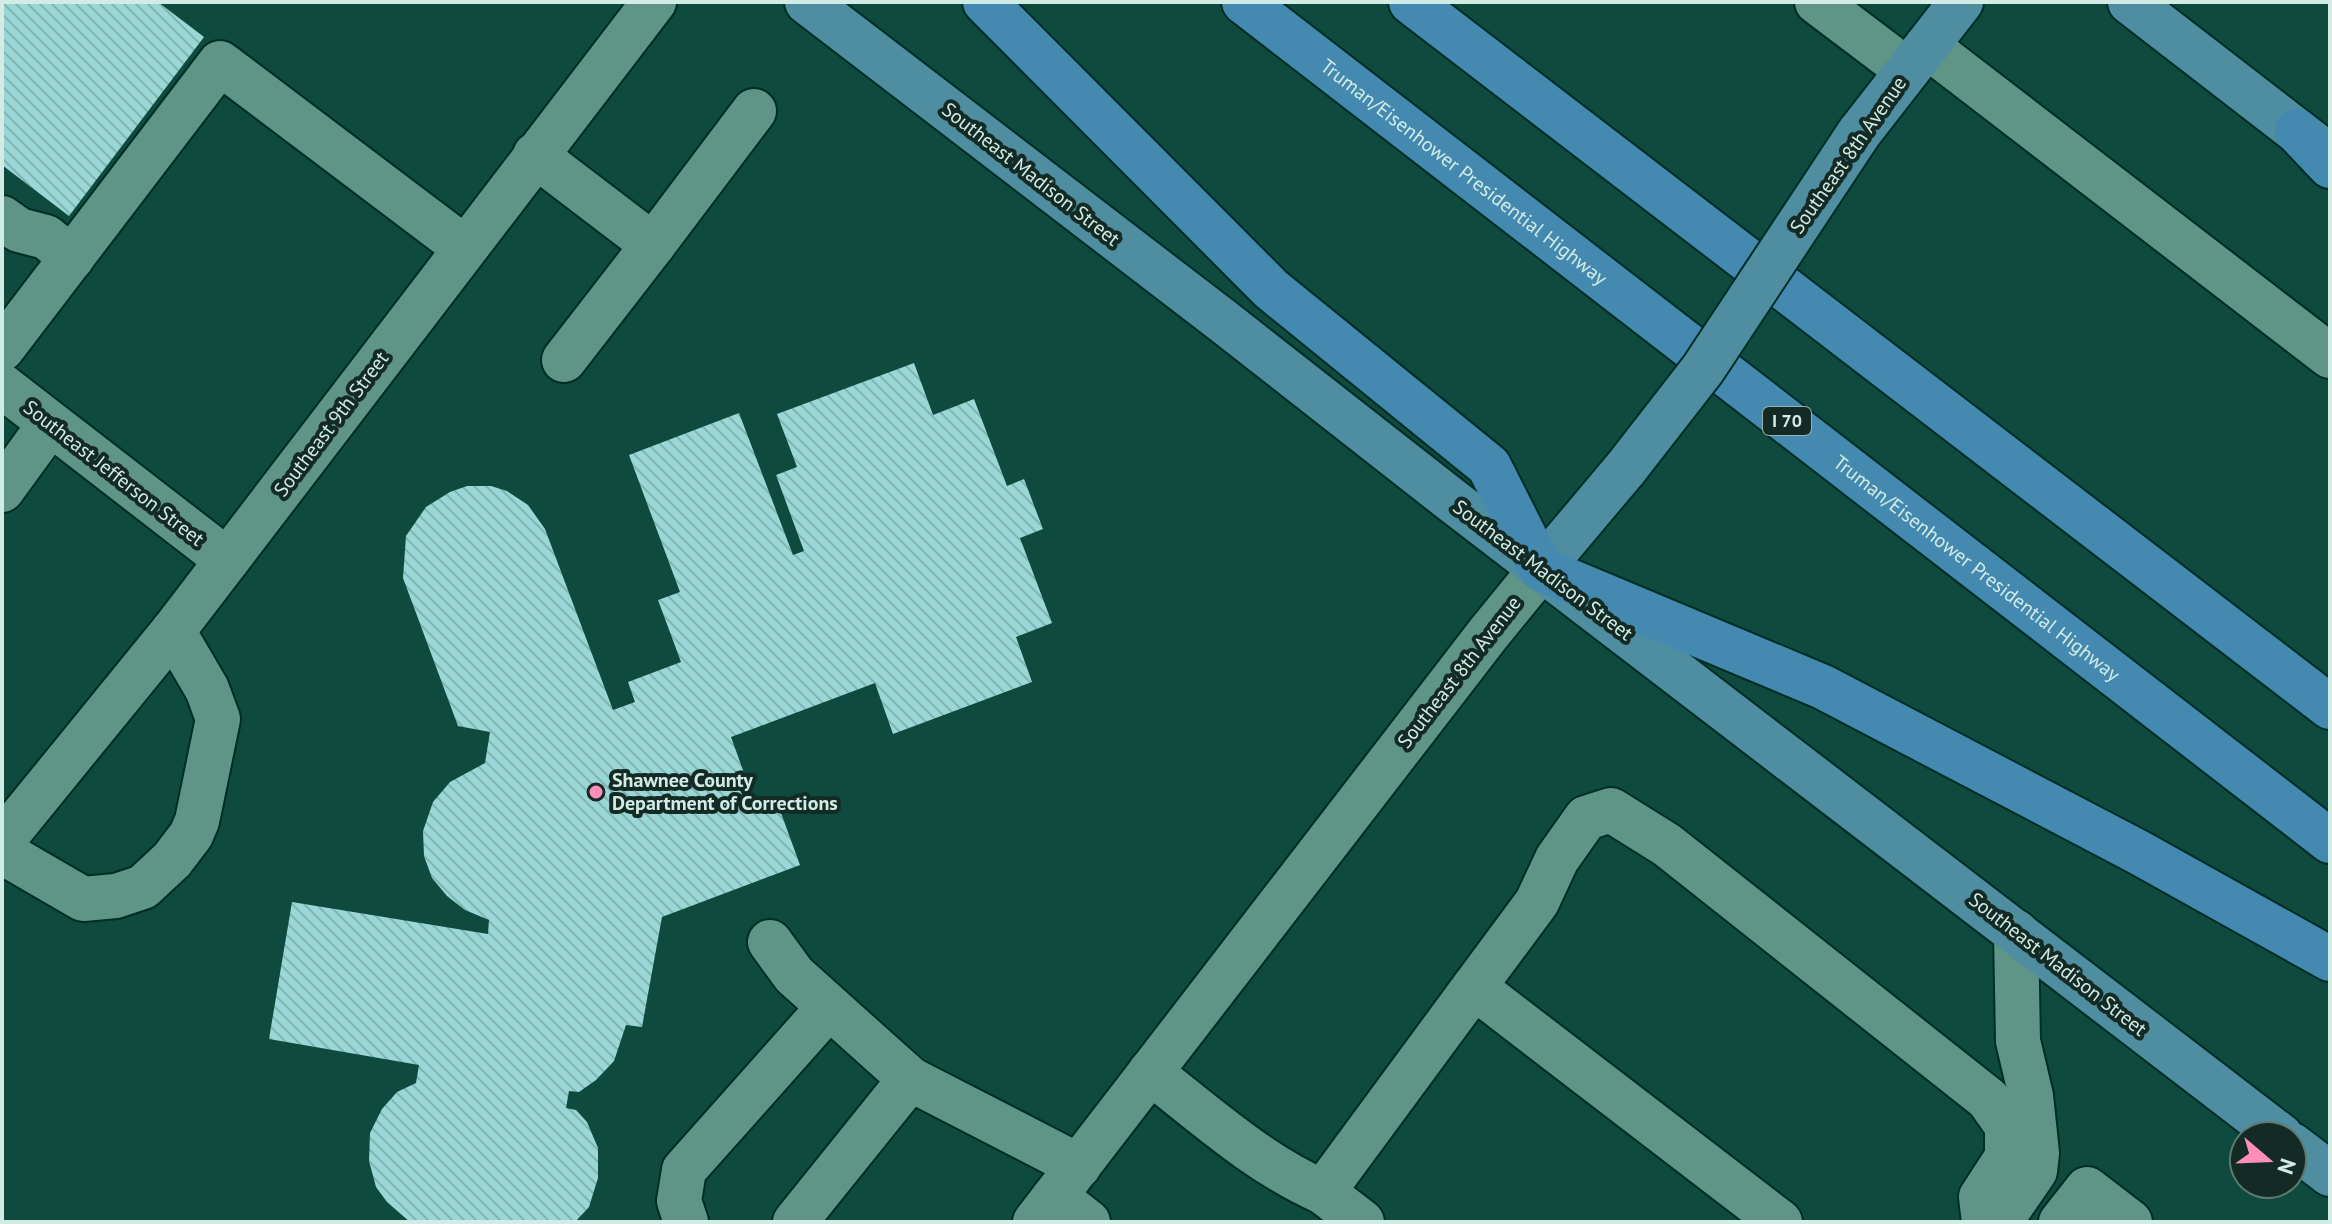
<svg xmlns="http://www.w3.org/2000/svg" width="2332" height="1224" font-family="'PT Sans',sans-serif">
	<style>
		.building { fill: url(#building-back-hatch) }
		.lines { fill: none; stroke-linecap: round; stroke-linejoin: round }
		.minor-casing { stroke: #002d25; stroke-width: 48 }
		.major-casing { stroke: #002d25; stroke-width: 48 }
		.highway-casing { stroke: #002d25; stroke-width: 48 }
		.minor { stroke: #5e9587; stroke-width: 44 }
		.major { stroke: #4e8ea0; stroke-width: 44 }
		.highway { stroke: #4489b0; stroke-width: 44 }
		.major-bridge-casing { stroke: #002d25; stroke-width: 48; stroke-linecap: butt }
		.major-bridge { stroke: #4e8ea0; stroke-width: 44 }
		.poi-dot { fill: #ff8ebb; stroke: #142b25; stroke-width: 3 }
		.labels { text-anchor: middle; stroke-width: 8; stroke-linejoin: round; paint-order: stroke }
		.shield { fill: #142b25; stroke: #98b2ab; stroke-width: 2 }
		.shield-label { font-size: 18px; font-weight: bold; fill: #d0ece4 }
		.street-label { font-size: 20px; fill: #d0ece4; stroke: #142b25 }
		.poi-label { font-size: 20px; font-weight: bold; fill: #d0ece4; stroke: #142b25; text-anchor: start }
	</style>
	<defs>
		<pattern id="building-back-hatch" width="6" height="6" patternUnits="userSpaceOnUse" patternTransform="scale(2)"><rect width="6" height="6" fill="#9ad7d7"/><path d="M-1 5l2 2M0 0l6 6M5-1l2 2" fill="none" stroke="#83b3b2"/></pattern>
	</defs>
	<rect width="100%" height="100%" fill="#0e4a3d"/>
	<g class="building">
		<path d="M2 2H158L204 37 69 216 2 165Z"/>
		<path d="M914 363 933 415 974 399 1007 486 1024 479 1043 529 1020 538 1052 623 1016 637 1032 682 893 734 875 683 731 737 757 809 777 802 800 865 662 917 642 1027 626 1025 614 1061 596 1080 579 1092 569 1091 566 1108 576 1110 587 1122 598 1148V1178L589 1207 575 1222H410L387 1202 376 1187 369 1161 370 1133 382 1109 397 1092 416 1083 419 1065 269 1039 292 902 488 934 489 920 465 910 447 896 432 878 424 856 423 831 433 802 450 782 485 763 490 732 458 726 403 578 406 536 426 507 450 492 467 486H491L507 491 528 505 545 529 613 710 635 702 628 682 681 662 658 600 680 592 629 455 739 413 793 555 804 551 776 475 797 467 777 414Z"/>
	</g>
	<g class="lines">
		<g class="minor-casing">
			<g id="minor">
				<path d="M1817 2 1907 70"/>
				<path d="M1927 46 2330 356"/>
				<path d="M535 155 653 245 754 111"/>
				<path d="M2 218 19 230 46 237 72 258"/>
				<path d="M2 349 220 63 465 248"/>
				<path d="M564 360 653 245"/>
				<path d="M2 386 227 560"/>
				<path d="M2 490 50 424"/>
				<path d="M2 841 173 631 654 2"/>
				<path d="M2 852 83 899 116 896 143 887 172 860 191 835 197 821 218 719 207 689 173 631"/>
				<path d="M770 942 794 975 910 1079 1079 1166"/>
				<path d="M1474 987 1537 902 1557 859 1586 818 1611 810 1667 845 1988 1099 2007 1126V1157L1981 1197 1984 1222"/>
				<path d="M1150 1072C1205 1115 1259 1164 1323 1192"/>
				<path d="M1055 1196 1088 1222"/>
				<path d="M686 1222 679 1201 684 1170 829 1007"/>
				<path d="M795 1222 910 1079"/>
				<path d="M1035 1222 1488 634 1541 569"/>
				<path d="M1362 1222 1323 1192 1474 987 1780 1222"/>
				<path d="M2000 1222 2035 1171 2037 1153 2031 1096 2018 1041 2016 932"/>
				<path d="M2061 1222 2087 1189 2130 1222"/>
			</g>
		</g>
		<g class="major-casing">
			<g id="major">
				<path d="M807 2 1223 321 1454 502 2281 1136"/>
				<path d="M2130 2 2328 155"/>
				<path d="M1859 133 1961 2"/>
				<path d="M1541 569 1626 468"/>
				<path d="M2292 1145 2330 1174"/>
			</g>
		</g>
		<g class="highway-casing">
			<g id="highway">
				<path d="M985 2 1271 289 1489 466 1541 569 1823 687 2138 852 2330 959"/>
				<path id="s1" d="M1244 2 2330 841"/>
				<path d="M1411 2 2330 707"/>
				<path d="M2297 131 2330 166"/>
			</g>
		</g>
		<use href="#minor" class="minor"/>
		<use href="#major" class="major"/>
		<use href="#highway" class="highway"/>
		<g class="major-bridge-casing">
			<path id="major-bridge" d="M1626 468 1703 369 1859 133"/>
		</g>
		<use href="#major-bridge" class="major-bridge"/>
	</g>
	<circle class="poi-dot" cx="596" cy="792" r="8"/>
	<g class="labels">
		<rect class="shield" x="1763" y="407" width="48" height="28" rx="6"/>
		<g class="shield-label">
			<text x="1787" y="427">I 70</text>
		</g>
		<g class="street-label">
			<text transform="translate(1848 155) rotate(-55)" y="7">Southeast 8th Avenue</text>
			<text dy="7" stroke="none"><textPath href="#s1" startOffset="278">Truman/Eisenhower Presidential Highway</textPath></text>
			<text transform="translate(1031 174) rotate(38)" y="7">Southeast Madison Street</text>
			<text transform="translate(331 424) rotate(-53)" y="7">Southeast 9th Street</text>
			<text transform="translate(114 473) rotate(38)" y="7">Southeast Jefferson Street</text>
			<text dy="7" stroke="none"><textPath href="#s1" startOffset="926">Truman/Eisenhower Presidential Highway</textPath></text>
			<text transform="translate(1543 570) rotate(37)" y="7">Southeast Madison Street</text>
			<text transform="translate(1459 672) rotate(-52)" y="7">Southeast 8th Avenue</text>
			<text transform="translate(2058 964) rotate(38)" y="7">Southeast Madison Street</text>
		</g>
		<g class="poi-label">
			<text x="612" y="787">Shawnee County<tspan x="612" dy="23">Department of Corrections</tspan></text>
		</g>
	</g>
	<rect width="2332" height="1224" fill="none" stroke="#d0ece4" stroke-width="8"/>
	<g transform="translate(2268 1160) rotate(109)"><circle r="38" fill="#142b25" stroke="#5f7871" stroke-width="2"/>
	<path d="M0-6L14 30L0 20L-14 30Z" fill="#ff8ebb"/>
	<text y="-12" font-size="22" font-weight="bold" text-anchor="middle" fill="#d0ece4">N</text>
	</g>
</svg>
